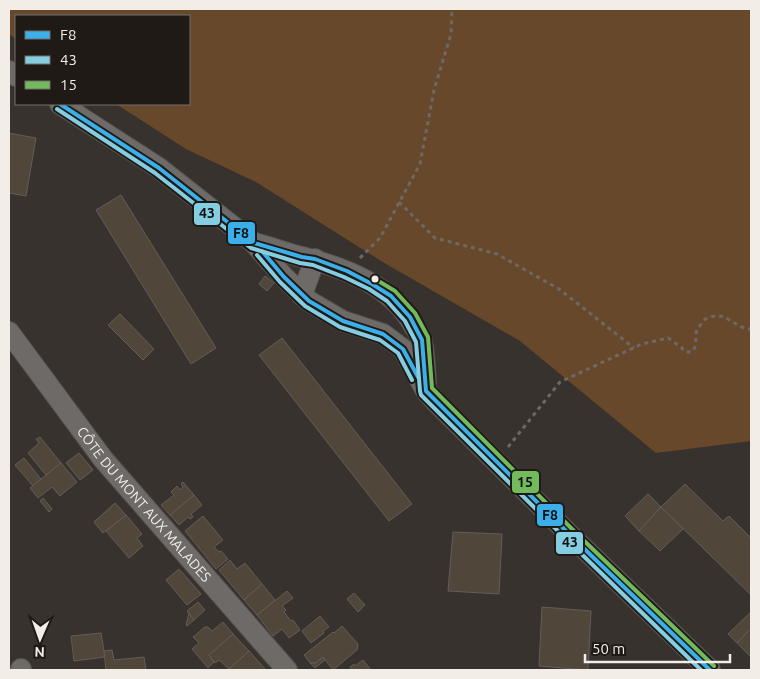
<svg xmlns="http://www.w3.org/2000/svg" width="760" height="679" font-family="Ubuntu,sans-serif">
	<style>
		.green { fill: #67482a }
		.building { fill: #51463a; stroke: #625d5a }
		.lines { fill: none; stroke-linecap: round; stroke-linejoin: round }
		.minor-casing { stroke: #55504d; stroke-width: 22 }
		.path { stroke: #6d6864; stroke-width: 3; stroke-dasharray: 4 4; stroke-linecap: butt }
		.minor { stroke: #6e6a67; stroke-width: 20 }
		.bus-1-casing { stroke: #1f1a16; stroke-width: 8 }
		.bus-2-casing { stroke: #1f1a16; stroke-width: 8 }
		.bus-3-casing { stroke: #1f1a16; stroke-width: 8 }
		.bus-1 { stroke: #3aafe9; stroke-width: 4 }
		.bus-2 { stroke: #85cee2; stroke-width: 4 }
		.bus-3 { stroke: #73ba5c; stroke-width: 4 }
		.bus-dot { fill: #f3ede7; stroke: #1f1a16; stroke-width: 2 }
		.labels { text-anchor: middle; stroke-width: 4; stroke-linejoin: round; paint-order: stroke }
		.street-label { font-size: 14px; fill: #f3ede7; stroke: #1f1a16 }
		.line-badge { stroke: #1f1a16; stroke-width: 2 }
		.pale-badge-label { font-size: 14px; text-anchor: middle; font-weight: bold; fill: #111 }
	</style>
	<rect width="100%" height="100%" fill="#37322d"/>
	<path class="green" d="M9 9H751V441L656 453 520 341 381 261 256 182 186 149 116 104H189V16H16V39L9 34Z"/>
	<g class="building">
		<path d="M9 133 36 138 26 196 9 193Z"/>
		<path d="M121 195 216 348 191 364 96 210Z"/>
		<path d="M265 276 274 283 267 291 259 284Z"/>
		<path d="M120 314 154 349 143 360 108 325Z"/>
		<path d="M282 338 412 504 389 521 259 355Z"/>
		<path d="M40 437 61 463 46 475 28 453 39 443 36 439Z"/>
		<path d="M79 453 93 470 80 480 66 463Z"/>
		<path d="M24 458 41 479 33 486 15 465Z"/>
		<path d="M61 463 77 482 60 496 52 487 38 498 30 488Z"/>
		<path d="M183 482 194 495 170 515 161 505 174 495 171 492 177 486 180 490 183 487 181 484Z"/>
		<path d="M685 484 723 521 729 516 751 538V595L661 507Z"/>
		<path d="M648 494 661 507 639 531 625 516Z"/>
		<path d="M194 495 202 505 191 514 193 517 190 519 188 517 179 525 170 515Z"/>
		<path d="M43 498 52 509 49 512 40 501Z"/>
		<path d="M115 503 126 515 103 533 94 522Z"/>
		<path d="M661 507 683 529 660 551 639 531Z"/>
		<path d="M126 515 142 534 137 538 143 546 129 558 106 531Z"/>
		<path d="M203 516 223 540 214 547 219 552 221 551 228 559 216 569 185 531Z"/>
		<path d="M453 532 502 534 499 594 448 591Z"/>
		<path d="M230 560 237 569 245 563 262 584 244 600 219 570Z"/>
		<path d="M179 569 201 594 187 605 166 580Z"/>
		<path d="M262 584 275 600 257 615 244 600Z"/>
		<path d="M287 591 293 598 282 606 286 610 284 612 291 621 293 620 300 630 289 638 282 629 273 636 257 615Z"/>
		<path d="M354 593 365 605 358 612 347 599Z"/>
		<path d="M198 602 205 610 194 620 187 611Z"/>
		<path d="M542 607 591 611 588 670 539 666Z"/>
		<path d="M751 612V628L737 643 728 634Z"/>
		<path d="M189 613 194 620 187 626 186 625Z"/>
		<path d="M320 616 329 627 323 631 324 633 311 643 302 631Z"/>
		<path d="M223 622 233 634 209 655 214 662 208 668 192 649 199 643 193 637 205 627H208L212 631Z"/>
		<path d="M342 626 358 644 357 650 333 670 323 657 316 663H310L304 655 333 632 334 633Z"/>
		<path d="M751 628V657L737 643Z"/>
		<path d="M101 633 105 657 74 661 71 636Z"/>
		<path d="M233 634 249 651 229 669 219 660 215 663 209 655Z"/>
		<path d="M112 650 114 660 144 657 146 670H106L104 651Z"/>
		<path d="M249 651 266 670H231L229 669Z"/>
		<path d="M323 657 325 660 315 668 310 663H316Z"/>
		<path d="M363 660 371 670H352L350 667 354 664 355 666Z"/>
	</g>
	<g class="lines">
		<g class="minor-casing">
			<g id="minor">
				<path d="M9 71 16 76"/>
				<path d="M60 104 159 168 254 243 284 277 309 301 343 321 383 334 403 349 426 391 436 402 571 536 710 670"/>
				<path d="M254 243C270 247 286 253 302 257 346 268 393 286 415 328 418 332 421 337 422 341 425 355 425 370 426 383"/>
				<path d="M302 295 315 259"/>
				<path id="s1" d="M9 332 103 459 287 670"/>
				<path d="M21 669V670"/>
			</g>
		</g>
		<g class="path">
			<path d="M399 202 435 238 497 254 559 289 634 348"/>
			<path d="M360 258 380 238 420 164 434 90 451 34 452 9"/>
			<path d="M508 447 560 382 642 344 668 338 681 347 685 352H691C699 346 694 338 697 330 698 328 700 326 702 323 704 319 706 319 711 317 726 311 737 330 751 329"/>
		</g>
		<use href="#minor" class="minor"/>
		<g class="bus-1-casing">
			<g id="bus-1">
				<path d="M60 104 159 168 254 243 302 257 315 259 347 271 372 284 391 296 410 317 422 340 426 391 571 536 710 670"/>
				<path d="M262 251 284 277 309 301 343 321 383 334 403 349 418 377"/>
			</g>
		</g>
		<g class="bus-2-casing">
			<g id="bus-2">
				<path d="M57 109 155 173 251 248 300 263 313 265 344 277 369 289 387 301 405 321 416 342 420 391 421 395 567 540 701 670"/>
				<path d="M257 255 280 282 305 306 340 327 380 340 398 353 412 380"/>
			</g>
		</g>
		<g class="bus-3-casing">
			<path id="bus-3" d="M375 279 395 291 415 313 428 337 432 388 575 532 714 666"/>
		</g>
		<use href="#bus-1" class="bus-1"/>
		<use href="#bus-2" class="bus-2"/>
		<use href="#bus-3" class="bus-3"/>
	</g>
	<circle class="bus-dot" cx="375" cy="279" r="4.5"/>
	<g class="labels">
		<g class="street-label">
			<text dy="5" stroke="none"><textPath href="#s1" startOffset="219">CÔTE DU MONT AUX MALADES</textPath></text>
		</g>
	</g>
	<g class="line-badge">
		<rect x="193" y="202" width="28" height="24" rx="5" fill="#85cee2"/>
		<rect x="227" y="221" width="29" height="24" rx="5" fill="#3aafe9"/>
		<rect x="511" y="470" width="29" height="24" rx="5" fill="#73ba5c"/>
		<rect x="536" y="503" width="28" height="24" rx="5" fill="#3aafe9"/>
		<rect x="555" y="531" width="29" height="24" rx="5" fill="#85cee2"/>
	</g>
	<g class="pale-badge-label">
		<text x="207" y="218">43</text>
		<text x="241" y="238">F8</text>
		<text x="525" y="487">15</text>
		<text x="550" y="520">F8</text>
		<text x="570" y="547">43</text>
	</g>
	<rect width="760" height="679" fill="none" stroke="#f3ede7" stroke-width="20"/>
	<rect x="15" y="15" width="175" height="90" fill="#1f1a16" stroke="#746e6a"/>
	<rect x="25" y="31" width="25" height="8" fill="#3aafe9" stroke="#746e6a"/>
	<text x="60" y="40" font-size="15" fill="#f3ede7">F8</text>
	<rect x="25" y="56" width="25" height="8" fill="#85cee2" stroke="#746e6a"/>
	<text x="60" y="65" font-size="15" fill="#f3ede7">43</text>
	<rect x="25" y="81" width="25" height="8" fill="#73ba5c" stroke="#746e6a"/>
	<text x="60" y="90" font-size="15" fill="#f3ede7">15</text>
	<g transform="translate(40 639) rotate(182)" stroke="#1f1a16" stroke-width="4" paint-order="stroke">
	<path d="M0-4L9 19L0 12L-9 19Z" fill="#f3ede7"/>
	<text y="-8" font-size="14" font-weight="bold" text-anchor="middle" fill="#f3ede7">N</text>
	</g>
	<path d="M585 654v8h145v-8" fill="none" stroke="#f3ede7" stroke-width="2.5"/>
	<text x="592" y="654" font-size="15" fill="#f3ede7" stroke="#1f1a16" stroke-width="4" paint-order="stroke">50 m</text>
</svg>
